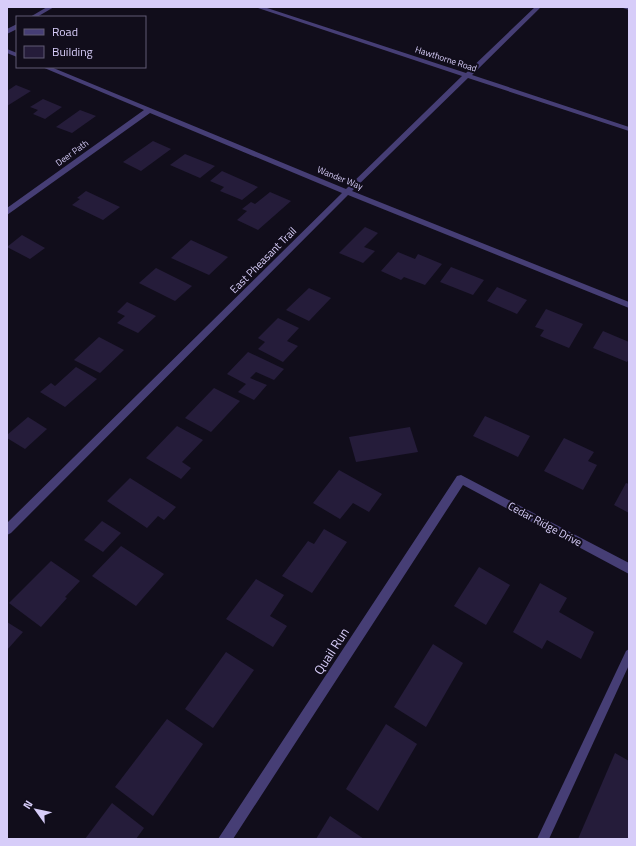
<svg xmlns="http://www.w3.org/2000/svg" width="636" height="846" font-family="'Titillium Web',sans-serif">
	<style>
		.building { fill: #251c3a }
		.lines { fill: none; stroke-linecap: round; stroke-linejoin: round }
		.service { fill: #463e75; fill-rule: evenodd }
		.minor { fill: #463e75; fill-rule: evenodd }
		.labels { text-anchor: middle; stroke-width: 4; stroke-linejoin: round; paint-order: stroke }
		.far-street-label { font-size: 9px; fill: #d7cdf9; stroke: #110d1b }
		.street-label { font-size: 11px; fill: #d7cdf9; stroke: #110d1b }
		.near-street-label { font-size: 13px; fill: #d7cdf9; stroke: #110d1b }
	</style>
	<rect width="100%" height="100%" fill="#110d1b"/>
	<g class="building">
		<path d="M16 85 31 91 7 106V91Z"/>
		<path d="M43 99 62 107 45 119 33 114 38 110 30 107Z"/>
		<path d="M80 110 96 116 72 133 56 127Z"/>
		<path d="M153 141 171 149 141 171 123 162Z"/>
		<path d="M185 154 215 166 200 178 170 165Z"/>
		<path d="M222 171 258 187 242 200 220 191 224 187 210 181Z"/>
		<path d="M86 191 120 207 103 220 72 205 80 199 77 198Z"/>
		<path d="M270 192 291 201 258 230 237 220 247 211 242 209 251 202 255 204Z"/>
		<path d="M365 227 378 233 364 247 375 251 363 263 339 253Z"/>
		<path d="M22 235 45 248 30 259 7 247Z"/>
		<path d="M191 240 228 257 209 275 171 258Z"/>
		<path d="M398 252 415 259 418 254 442 264 425 285 404 277 401 280 381 271Z"/>
		<path d="M451 267 484 280 473 295 440 282Z"/>
		<path d="M156 268 192 286 175 301 139 283Z"/>
		<path d="M497 287 527 300 517 314 487 301Z"/>
		<path d="M309 288 331 298 309 321 286 310Z"/>
		<path d="M127 302 156 316 138 333 117 323 125 316 117 312Z"/>
		<path d="M546 309 583 324 569 348 540 336 544 330 535 327Z"/>
		<path d="M278 318 299 328 287 341 298 346 283 362 258 349 265 342 258 338Z"/>
		<path d="M603 331 629 342V359L627 362 593 348Z"/>
		<path d="M99 337 124 350 100 373 74 360Z"/>
		<path d="M248 352 284 369 274 380 256 372 250 378 267 385 254 400 238 392 246 384 227 374Z"/>
		<path d="M76 367 97 379 65 407 40 392 51 383 55 386Z"/>
		<path d="M214 388 240 401 211 432 185 418Z"/>
		<path d="M485 416 530 436 518 457 473 436Z"/>
		<path d="M28 417 47 429 25 449 7 438V435Z"/>
		<path d="M177 426 203 440 182 462 191 468 181 479 146 458Z"/>
		<path d="M410 427 418 452 356 462 349 437Z"/>
		<path d="M564 438 594 452 588 461 597 465 583 490 544 471Z"/>
		<path d="M339 470 382 494 369 512 353 503 340 519 313 503Z"/>
		<path d="M130 478 176 507 164 520 158 516 147 528 107 501Z"/>
		<path d="M626 483 629 484V513L614 505Z"/>
		<path d="M102 521 121 533 103 552 84 540Z"/>
		<path d="M324 529 347 542 312 593 282 576 308 541 314 544Z"/>
		<path d="M121 546 164 574 136 606 92 576Z"/>
		<path d="M51 561 80 581 65 597 67 598 41 627 9 603Z"/>
		<path d="M479 567 510 585 486 625 454 606Z"/>
		<path d="M256 579 284 595 270 616 287 626 273 647 226 619Z"/>
		<path d="M540 583 567 598 559 612 594 632 581 659 547 640 542 649 513 632Z"/>
		<path d="M7 622 23 632 7 650Z"/>
		<path d="M433 644 463 663 426 727 394 707Z"/>
		<path d="M226 652 254 670 213 728 185 709Z"/>
		<path d="M167 719 203 744 153 816 115 787Z"/>
		<path d="M386 724 417 744 378 811 346 789Z"/>
		<path d="M615 753 629 761V839H578Z"/>
		<path d="M112 803 144 828 136 839H85Z"/>
		<path d="M330 816 364 839H316Z"/>
	</g>
	<g class="lines">
		<path class="service" d="M629 649V665L549 839H537L626 651Z"/>
		<g class="minor">
			<path d="M47 7H54L37 17H30Z"/>
			<path d="M255 7H264L466 73 535 7H541L472 75 629 127V131L468 78 352 191 629 302V308L348 195 11 533 7 535V523L342 193 150 113 7 215V208L144 110 42 67H51L346 189 462 76Z"/>
			<path d="M622 7H629V10L623 8Z"/>
			<path d="M17 24V29L7 34V29Z"/>
			<path d="M7 49 17 53V57L7 53Z"/>
			<path d="M461 475 629 563V574L463 485 233 839H218L457 476Z"/>
		</g>
	</g>
	<g class="labels">
		<g class="far-street-label">
			<text transform="translate(446 59) rotate(18)" y="3">Hawthorne Road</text>
			<text transform="translate(72 153) rotate(-36)" y="3">Deer Path</text>
			<text transform="translate(340 178) rotate(22)" y="3">Wander Way</text>
		</g>
		<g class="street-label">
			<text transform="translate(263 260) rotate(-45)" y="4">East Pheasant Trail</text>
			<text transform="translate(545 524) rotate(28)" y="4">Cedar Ridge Drive</text>
		</g>
		<g class="near-street-label">
			<text transform="translate(331 651) rotate(-57)" y="5">Quail Run</text>
		</g>
	</g>
	<rect width="636" height="846" fill="none" stroke="#d7cdf9" stroke-width="16"/>
	<rect x="16" y="16" width="130" height="52" fill="#110d1b" stroke="#605a74"/>
	<rect x="24" y="29" width="20" height="6" fill="#463e75" stroke="#605a74"/>
	<text x="52" y="36" font-size="12" fill="#d7cdf9">Road</text>
	<rect x="24" y="46" width="20" height="12" fill="#251c3a" stroke="#605a74"/>
	<text x="52" y="56" font-size="12" fill="#d7cdf9">Building</text>
	<g transform="translate(36 810) rotate(303)" stroke="#110d1b" stroke-width="3" paint-order="stroke">
	<path d="M0-3L7 15L0 10L-7 15Z" fill="#d7cdf9"/>
	<text y="-6" font-size="11" font-weight="bold" text-anchor="middle" fill="#d7cdf9">N</text>
	</g>
</svg>
